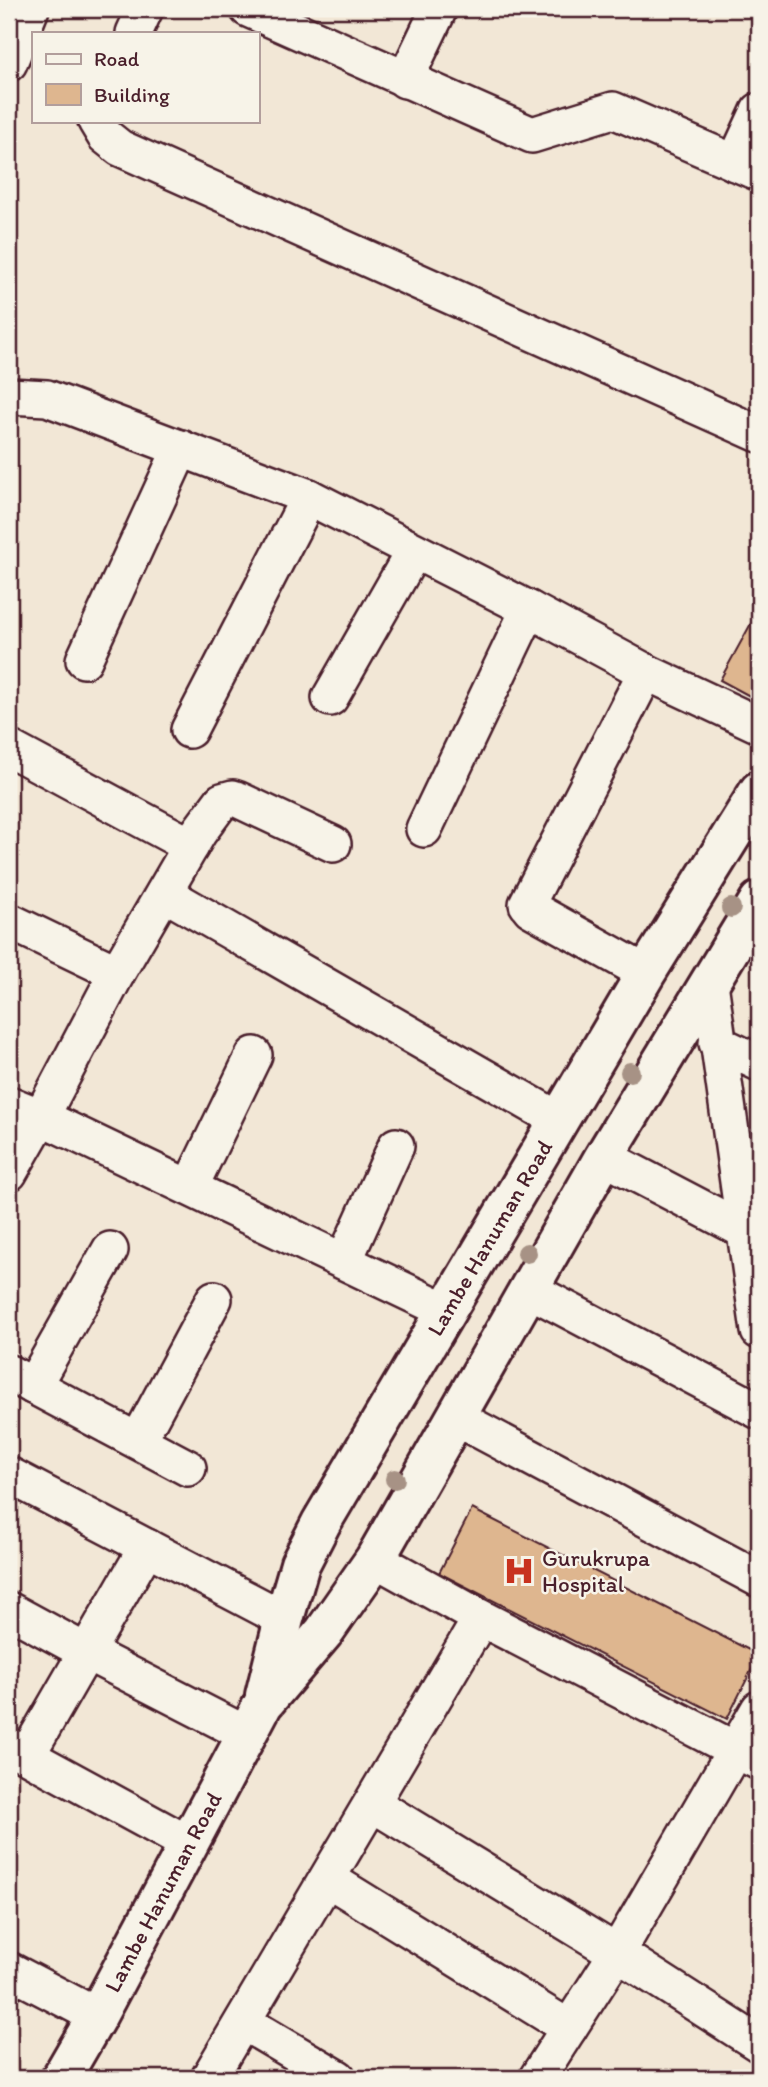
<svg xmlns="http://www.w3.org/2000/svg" width="768" height="2087" font-family="Itim,sans-serif">
	<style>
		.building { fill: #deb68f; stroke: #4a1f2b; stroke-width: 2 }
		.lines { fill: none; stroke-linecap: round; stroke-linejoin: round }
		.street-casing { stroke: #4a1f2b; stroke-width: 40 }
		.secondary-casing { stroke: #4a1f2b; stroke-width: 44 }
		.street { stroke: #f7f3e8; stroke-width: 35 }
		.secondary { stroke: #f7f3e8; stroke-width: 38 }
		.tree { fill: #a79285 }
		.labels { text-anchor: middle; stroke-width: 5; stroke-linejoin: round; paint-order: stroke }
		.street-label { font-size: 23px; fill: #4a1f2b; stroke: #f7f3e8 }
		.poi-label { font-size: 23px; fill: #4a1f2b; stroke: #f7f3e8; text-anchor: start }
	</style>
	<rect width="100%" height="100%" fill="#f2e7d6"/>
	<filter id="ink" filterUnits="userSpaceOnUse"><feTurbulence type="fractalNoise" baseFrequency=".0143" numOctaves="2"/><feDisplacementMap in="SourceGraphic" scale="14" xChannelSelector="R" yChannelSelector="G"/><feConvolveMatrix kernelMatrix="1 2 1 2 8 2 1 2 1" color-interpolation-filters="sRGB"/></filter>
	<g filter="url(#ink)">
		<g class="building">
			<path d="M759 609V701L720 680Z"/>
			<path d="M472 1509 759 1655 727 1719 439 1573Z"/>
		</g>
		<g class="lines">
			<g class="street-casing">
				<g id="street">
					<path d="M248 9 532 135 613 110 759 173"/>
					<path d="M134 33 145 9"/>
					<path d="M9 63 31 9"/>
					<path d="M405 80 439 9"/>
					<path d="M96 121 105 136 120 148 759 434"/>
					<path d="M735 163 759 111"/>
					<path d="M9 396 47 398 309 497 529 609 646 672 759 725"/>
					<path d="M84 660 181 448"/>
					<path d="M646 672 527 904 531 909 646 973"/>
					<path d="M330 698 414 551"/>
					<path d="M189 730 309 497"/>
					<path d="M9 748 191 846"/>
					<path d="M424 829 529 609"/>
					<path d="M164 893 559 1120"/>
					<path d="M9 921 117 973"/>
					<path d="M710 983 759 1331"/>
					<path d="M717 1043 759 1063"/>
					<path d="M9 1104 41 1117 445 1310"/>
					<path d="M604 1157 759 1238"/>
					<path d="M9 1173 41 1117 117 973 199 832 222 801 233 798 239 800 333 844"/>
					<path d="M190 1187 254 1055"/>
					<path d="M344 1261 396 1146"/>
					<path d="M528 1289 759 1411"/>
					<path d="M9 1373 188 1468"/>
					<path d="M33 1386 110 1250"/>
					<path d="M455 1417 759 1579"/>
					<path d="M138 1441 214 1299"/>
					<path d="M9 1475 284 1619"/>
					<path d="M375 1559 481 1618 759 1762"/>
					<path d="M9 1610 88 1653 246 1734"/>
					<path d="M9 1746 187 1843"/>
					<path d="M27 1755 147 1547"/>
					<path d="M373 1804 617 1953 759 2044"/>
					<path d="M328 1879 569 2028"/>
					<path d="M9 1970 97 2016"/>
					<path d="M243 2022 338 2078"/>
					<path d="M209 2078 481 1618"/>
					<path d="M537 2078 617 1953 759 1709"/>
				</g>
			</g>
			<g class="secondary-casing">
				<g id="secondary">
					<path id="s1" d="M265 1695 284 1619 300 1564 321 1523 646 973 759 791"/>
					<path id="s2" d="M61 2078 97 2016 263 1704 324 1632 375 1559 604 1157 759 901"/>
				</g>
			</g>
			<use href="#street" class="street"/>
			<use href="#secondary" class="secondary"/>
		</g>
		<g class="tree">
			<circle cx="731" cy="908" r="10"/>
			<circle cx="630" cy="1072" r="10"/>
			<circle cx="527" cy="1253" r="10"/>
			<circle cx="395" cy="1479" r="10"/>
		</g>
	</g>
	<defs>
		<g id="hospital-bare" transform="scale(2.415)"><path d="M-5-5h3v3.5h4V-5h3V5h-3V1.5h-4V5h-3Z" fill="#c8321e" stroke="#f7f3e8" stroke-width="2.5" paint-order="stroke"/></g>
	</defs>
	<g fill-rule="evenodd">
		<use href="#hospital-bare" x="519" y="1571"/>
	</g>
	<g class="labels">
		<g class="street-label">
			<text dy="8" stroke="none"><textPath href="#s1" startOffset="513">Lambe Hanuman Road</textPath></text>
			<text dy="8" stroke="none"><textPath href="#s2" startOffset="212">Lambe Hanuman Road</textPath></text>
		</g>
		<g class="poi-label">
			<text x="542" y="1566">Gurukrupa<tspan x="542" dy="26">Hospital</tspan></text>
		</g>
	</g>
	<rect width="768" height="2087" fill="none" stroke="#f7f3e8" stroke-width="35"/>
	<rect x="18" y="18" width="733" height="2052" fill="none" stroke="#4a1f2b" stroke-width="2.5" filter="url(#ink)"/>
	<rect x="32" y="32" width="228" height="91" fill="#f7f3e8" stroke="#b29e9c" stroke-width="2"/>
	<rect x="46" y="54" width="35" height="10" fill="#f7f3e8" stroke="#b29e9c" stroke-width="2"/>
	<text x="94" y="66" font-size="21" fill="#4a1f2b">Road</text>
	<rect x="46" y="84" width="35" height="21" fill="#deb68f" stroke="#b29e9c" stroke-width="2"/>
	<text x="94" y="102" font-size="21" fill="#4a1f2b">Building</text>
</svg>
